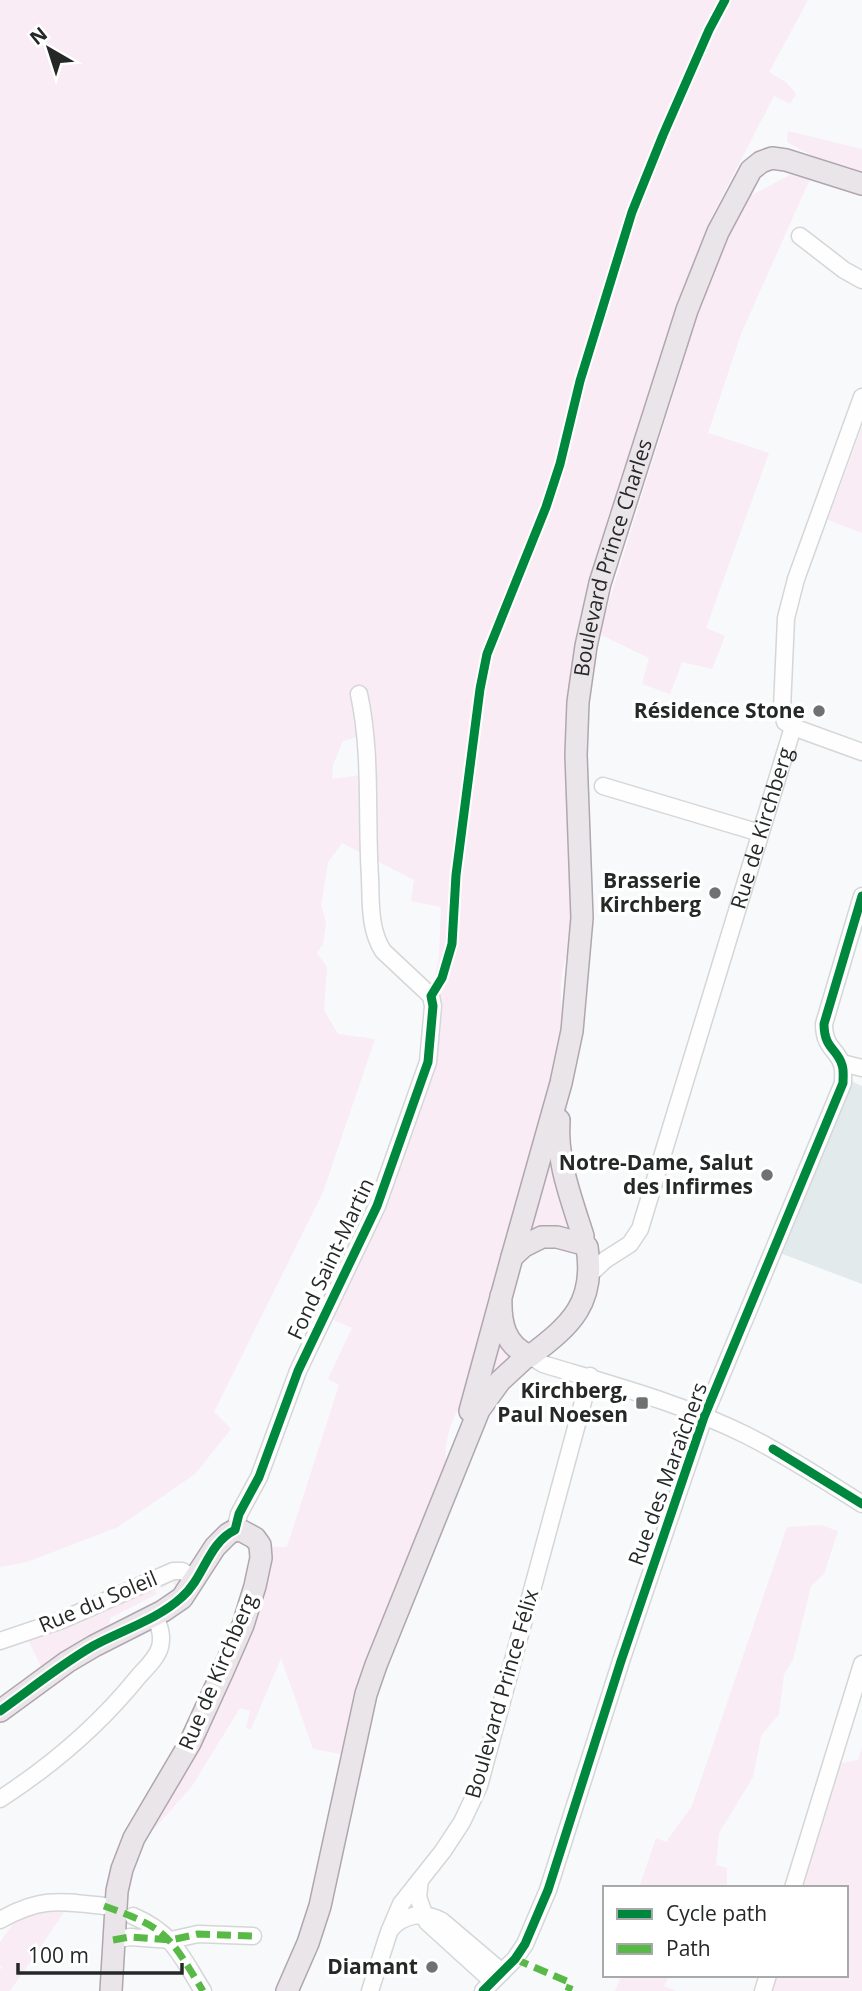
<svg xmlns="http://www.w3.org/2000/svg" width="862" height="1991" font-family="'Open Sans',sans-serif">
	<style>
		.built { fill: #e2eaec }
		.green { fill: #f9ecf5; fill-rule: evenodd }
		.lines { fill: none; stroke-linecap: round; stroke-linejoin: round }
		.minor-casing { stroke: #d5d6d7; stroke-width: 19 }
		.major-casing { stroke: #b0a6ae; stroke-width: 24 }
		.minor { stroke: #fefefe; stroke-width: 16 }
		.major { stroke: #eae5e9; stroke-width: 21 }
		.quiet { stroke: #58b947; stroke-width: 7; stroke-dasharray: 14 7; stroke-linecap: butt }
		.cycleway-casing { stroke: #fff; stroke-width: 13 }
		.cycleway { stroke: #00873e; stroke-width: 9 }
		.poi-dot { fill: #6f7172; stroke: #fff; stroke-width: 2.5 }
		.labels { text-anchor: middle; stroke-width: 7; stroke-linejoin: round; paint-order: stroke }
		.street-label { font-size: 21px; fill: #262828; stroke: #fff }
		.poi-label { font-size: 21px; font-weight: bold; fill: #262828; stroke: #fff; text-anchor: end }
	</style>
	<rect width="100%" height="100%" fill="#f7f9fa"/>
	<path class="built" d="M851 1081 862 1086V1284L780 1253Z"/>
	<g class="green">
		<path d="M0 0H808L769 72 787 83 796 94 790 104 774 96 712 216 654 380 589 592 569 690 566 745 572 939C562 965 555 997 567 1024L467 1396C452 1415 442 1443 447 1467L353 1756 313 1749 281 1658 251 1729 246 1728 250 1711 240 1708 192 1786 154 1829 151 1827 270 1547H287L339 1385 328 1379 352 1328 325 1316 428 1062 431 996 439 957 441 907 411 901 414 880 342 843 328 862 321 905 326 922 323 944 317 953 327 967 324 1010 338 1034 375 1039 323 1192 214 1412 231 1429 195 1474 118 1527 27 1562 0 1567ZM365 735 368 774 332 779 333 765 343 741Z"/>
		<path d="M788 131 862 149V174L826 163 787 142Z"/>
		<path d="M790 175 810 179 741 334 708 433 769 453 706 628 725 636 712 669 682 662 670 694 642 684 649 658 599 634 707 286 733 223 750 196Z"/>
		<path d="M862 427V533L828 520Z"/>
		<path d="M548 1149 579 1235 528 1239Z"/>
		<path d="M495 1335 518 1355 479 1390Z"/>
		<path d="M821 1525 838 1531 824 1574 811 1586 793 1660 784 1674 779 1714 761 1736 753 1777 719 1833 716 1865 727 1868V1888H639L656 1838 666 1842 692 1806 787 1527Z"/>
		<path d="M177 1577 181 1581 177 1589 172 1582 162 1588 160 1586 154 1589 157 1594 110 1618V1625L89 1636 42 1668 27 1638 61 1629Z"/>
		<path d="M862 1747V1991H770L775 1975H846V1888H801L837 1764 858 1760Z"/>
		<path d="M67 1908 10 1991H0V1970L2 1967 0 1965V1942L16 1920 35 1909Z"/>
		<path d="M622 1975H670L664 1986 676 1991H615Z"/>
	</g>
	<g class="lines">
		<g class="minor-casing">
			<g id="minor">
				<path d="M800 236 844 270 862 280"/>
				<path d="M862 397 796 579 786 618 782 709 785 722 793 727 862 752"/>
				<path d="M603 786 760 833"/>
				<path d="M842 1063 862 1068"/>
				<path id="s1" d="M588 1276 605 1260 630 1244 640 1229 793 727"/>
				<path d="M530 1356 543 1364C612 1385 681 1403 746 1435 786 1455 824 1480 862 1504"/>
				<path d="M235 1530 239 1514 259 1477 298 1371 377 1206 428 1062 433 1006 431 996 383 951C369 929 371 902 370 878 366 816 372 754 359 694"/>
				<path d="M0 1641 62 1620 173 1571H182L196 1579"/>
				<path d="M0 1799C51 1766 100 1724 138 1677 146 1668 157 1658 160 1647 163 1635 159 1626 155 1615"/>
				<path d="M420 1880 418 1897 427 1922 492 1981"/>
				<path d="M793 1888 862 1664"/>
				<path d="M133 1916C173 1933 181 1956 203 1991"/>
				<path d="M0 1920C41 1897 59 1901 104 1906"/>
				<path d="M390 1930C403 1914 424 1911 442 1921L502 1972"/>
				<path d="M113 1940 130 1937 171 1940 198 1934 253 1936"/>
				<path d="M370 1991 389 1932 401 1904 443 1851 462 1822 479 1786 590 1376"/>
				<path d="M483 1991 515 1959 525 1944 548 1890 621 1661 704 1417 843 1083C843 1077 844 1070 842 1065 838 1049 824 1049 824 1024L862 896"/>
				<path d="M763 1991 768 1975"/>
			</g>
		</g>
		<g class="major-casing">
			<g id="major">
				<path d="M559 1120C556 1160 571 1198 583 1236V1244"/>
				<path id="s2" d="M512 1257 561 1083 572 1031 582 918 576 755 578 702 586 646 600 583 687 310 718 232 751 170 761 162 772 158 786 160 862 184"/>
				<path d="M470 1411 512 1257 524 1246 542 1237H557L583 1244 587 1247C596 1303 571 1325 530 1356 504 1345 500 1322 501 1296"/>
				<path d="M0 1711 67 1662 94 1646 163 1611 182 1598 215 1547 228 1534 235 1530 242 1531 255 1538 260 1545 261 1558 255 1586 243 1625 222 1673 190 1743 134 1838 122 1869 117 1891 111 1991"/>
				<path d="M287 1991 308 1943 320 1906 366 1694 376 1665 479 1410 500 1381 527 1356"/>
			</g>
		</g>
		<use href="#minor" class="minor"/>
		<use href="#major" class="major"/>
		<g class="quiet">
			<path d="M104 1906C167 1928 169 1935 203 1991"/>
			<path d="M113 1940 130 1937 171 1940 198 1934 253 1936"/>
			<path d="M515 1959 571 1983 568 1991"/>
		</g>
		<g class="cycleway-casing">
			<g id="cycleway">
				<path d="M773 1449 862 1504"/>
				<path d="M0 1711C31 1689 60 1665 93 1646 122 1630 157 1620 182 1597 204 1578 208 1543 235 1530L239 1514 259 1477 298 1371 377 1206 428 1062 433 1006 431 996 442 978 452 944 456 875 480 689 487 654 546 507 560 464 580 381 632 212 663 135 709 30 725 0"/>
				<path d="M483 1991 515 1959 525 1944 548 1890 621 1661 704 1417 843 1083C843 1077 844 1070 842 1065 838 1049 824 1049 824 1024L862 896"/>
			</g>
		</g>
		<use href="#cycleway" class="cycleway"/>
	</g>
	<g class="poi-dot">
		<circle cx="819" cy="711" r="7"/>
		<circle cx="715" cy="893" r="7"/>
		<circle cx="767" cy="1175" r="7"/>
		<rect x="635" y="1396" width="14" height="14" rx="3.5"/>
		<circle cx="432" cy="1967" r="7"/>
	</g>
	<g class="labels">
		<g class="street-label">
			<text dy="7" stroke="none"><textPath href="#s2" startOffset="712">Boulevard Prince Charles</textPath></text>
			<text dy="7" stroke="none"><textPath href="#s1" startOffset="490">Rue de Kirchberg</textPath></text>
			<text transform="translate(331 1259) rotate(-65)" y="7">Fond Saint-Martin</text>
			<text transform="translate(668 1474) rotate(-70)" y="7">Rue des Maraîchers</text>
			<text transform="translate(98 1602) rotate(-23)" y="7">Rue du Soleil</text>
			<text transform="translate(218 1672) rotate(-67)" y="7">Rue de Kirchberg</text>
			<text transform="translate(502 1694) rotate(-74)" y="7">Boulevard Prince Félix</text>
		</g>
		<g class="poi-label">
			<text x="805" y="718">Résidence Stone</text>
			<text x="701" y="888">Brasserie<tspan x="701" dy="24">Kirchberg</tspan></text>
			<text x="753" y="1170">Notre-Dame, Salut<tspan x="753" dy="24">des Infirmes</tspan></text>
			<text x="628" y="1398">Kirchberg,<tspan x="628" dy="24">Paul Noesen</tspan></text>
			<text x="418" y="1974">Diamant</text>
		</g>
	</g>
	<rect x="603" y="1886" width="245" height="91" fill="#ffffff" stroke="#a8a9a9" stroke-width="2"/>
	<rect x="617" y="1909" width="35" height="10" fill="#00873e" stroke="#a8a9a9" stroke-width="2"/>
	<text x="666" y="1921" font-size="21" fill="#262828">Cycle path</text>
	<rect x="617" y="1944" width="35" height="10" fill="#58b947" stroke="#a8a9a9" stroke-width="2"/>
	<text x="666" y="1956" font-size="21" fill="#262828">Path</text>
	<g transform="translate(49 49) rotate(321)" stroke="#ffffff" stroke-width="5" paint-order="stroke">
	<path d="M0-5L12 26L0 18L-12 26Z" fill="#262828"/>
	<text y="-10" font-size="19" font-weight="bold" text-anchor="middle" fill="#262828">N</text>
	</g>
	<path d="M18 1963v10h164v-10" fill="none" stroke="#262828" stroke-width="3.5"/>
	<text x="28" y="1963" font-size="21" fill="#262828" stroke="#ffffff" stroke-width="5" paint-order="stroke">100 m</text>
</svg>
